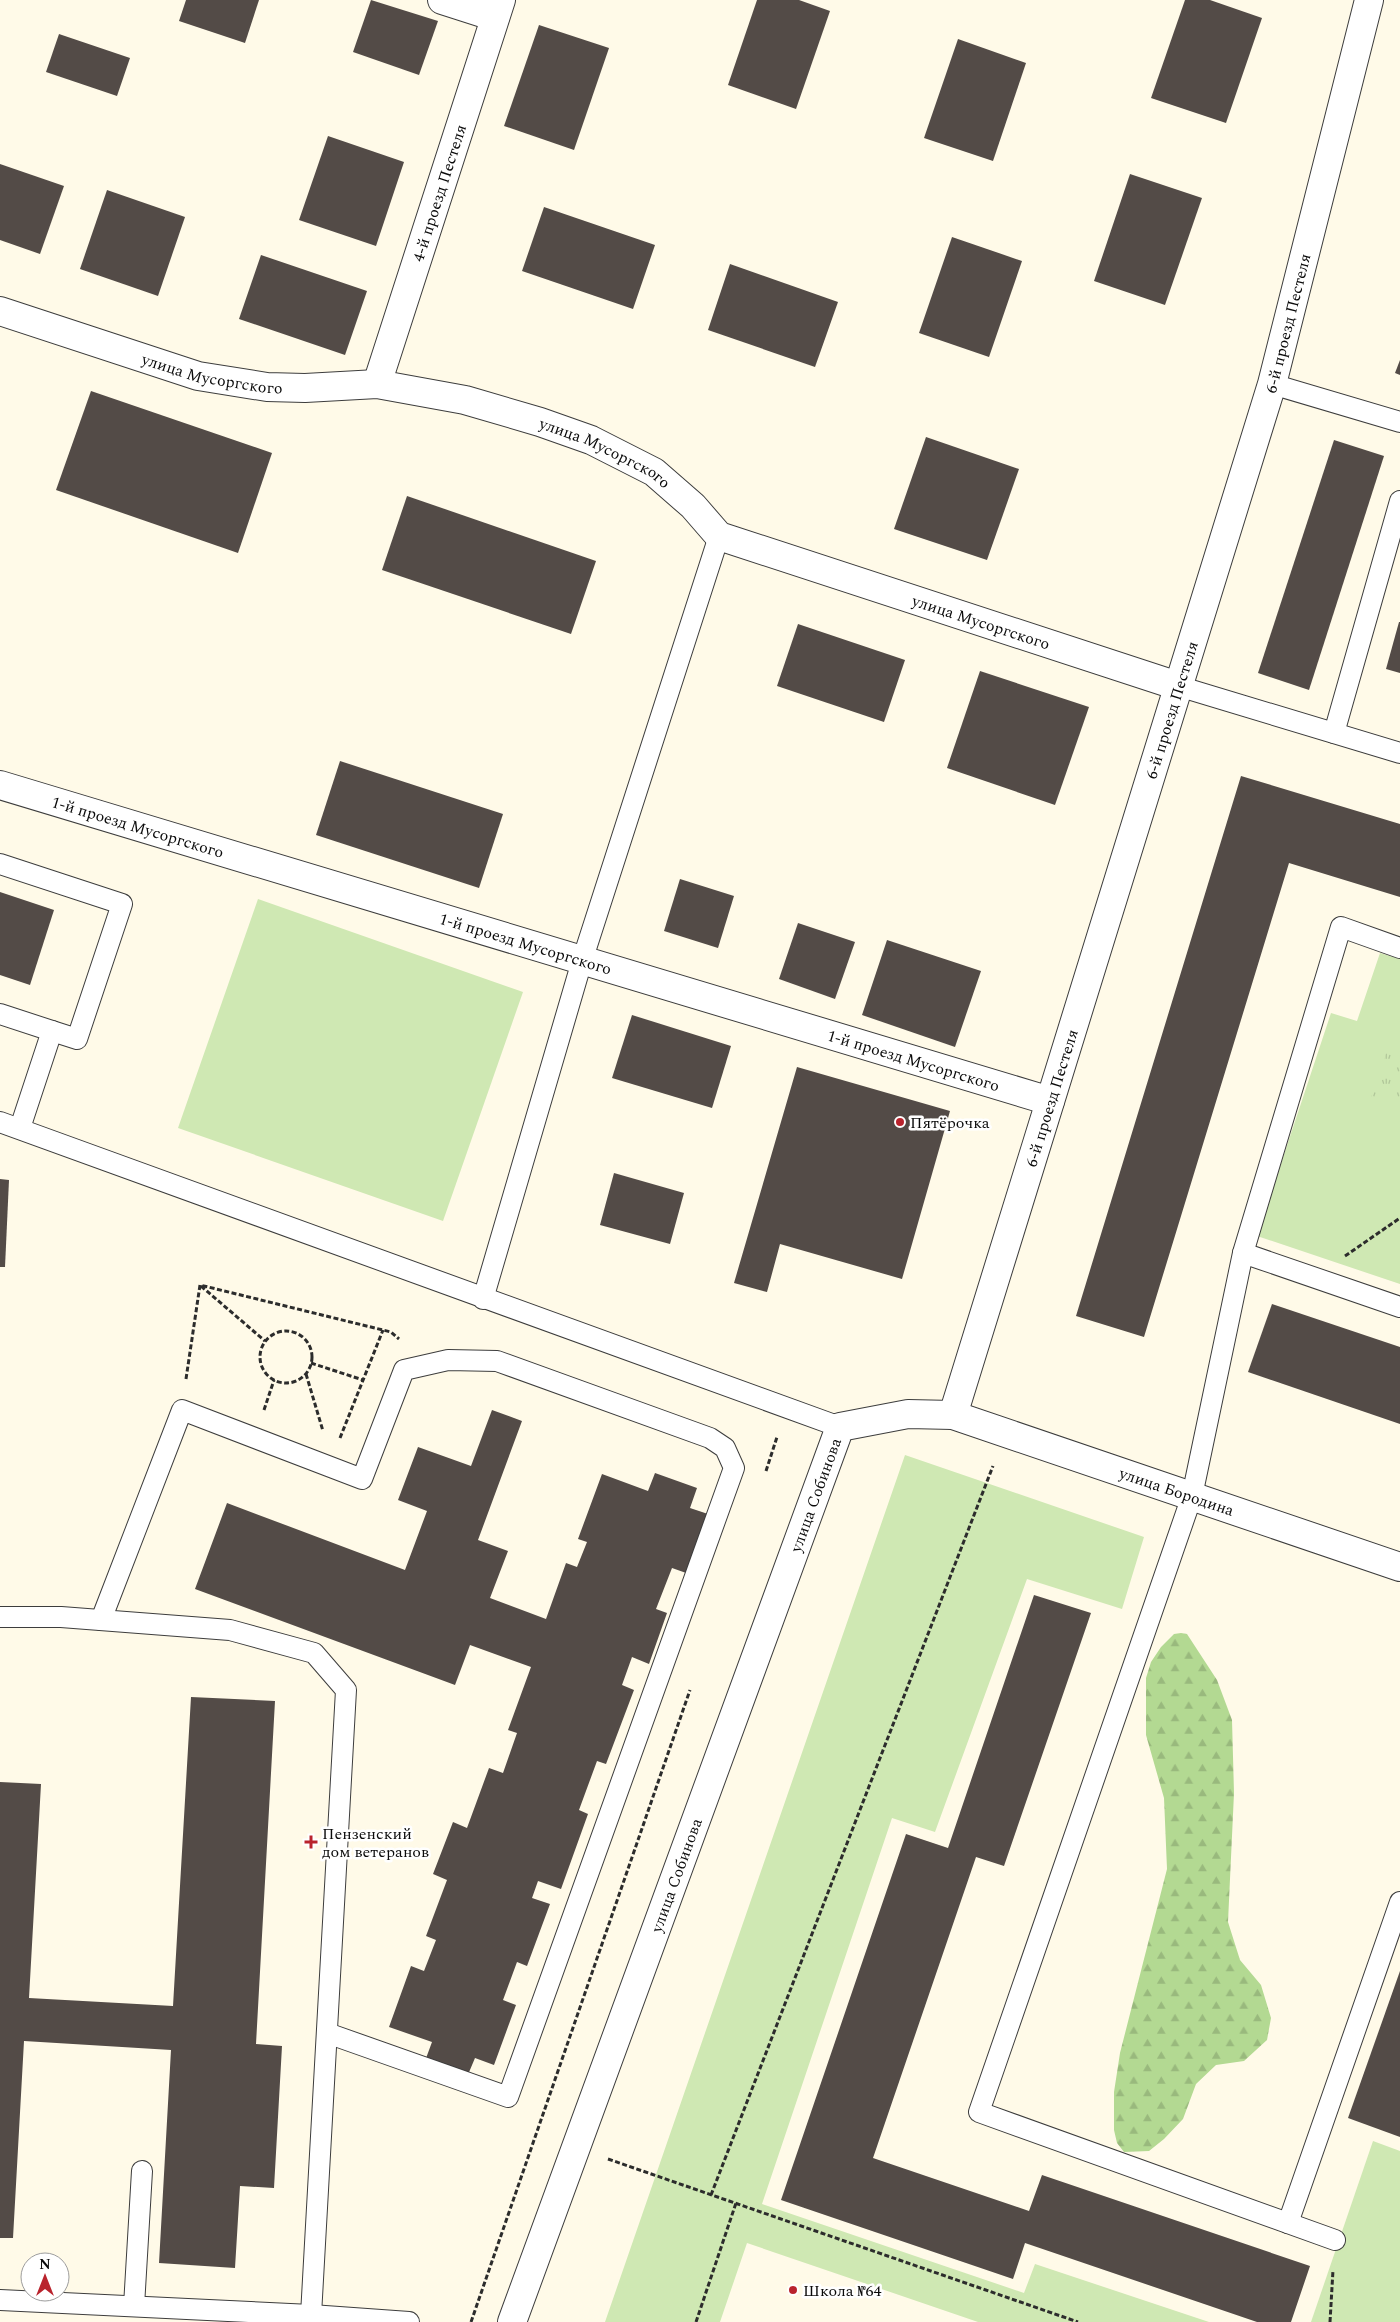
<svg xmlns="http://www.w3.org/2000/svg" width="1400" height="2322" font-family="Spectral,serif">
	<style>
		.grass { fill: #cfe8b3 }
		.forest { fill: url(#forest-firs) }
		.park { fill: url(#park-tufts) }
		.building { fill: #534b47 }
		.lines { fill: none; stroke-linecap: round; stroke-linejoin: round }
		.service-casing { stroke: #3d3d3d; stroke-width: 22 }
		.minor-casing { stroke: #3d3d3d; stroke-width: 30 }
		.path { stroke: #2c2c2c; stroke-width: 3; stroke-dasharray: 5 2.5; stroke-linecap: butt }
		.service { stroke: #fff; stroke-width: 20 }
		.minor { stroke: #fff; stroke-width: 28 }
		.poi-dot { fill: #b9232d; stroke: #fff; stroke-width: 2 }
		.labels { text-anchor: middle; stroke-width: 5; stroke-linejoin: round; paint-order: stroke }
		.street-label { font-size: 16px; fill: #0a0a0a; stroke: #fff }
		.poi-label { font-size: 16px; fill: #0a0a0a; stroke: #fff; text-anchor: start }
	</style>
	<defs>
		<pattern id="forest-firs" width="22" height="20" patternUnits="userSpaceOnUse" patternTransform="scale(1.25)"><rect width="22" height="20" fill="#b3d992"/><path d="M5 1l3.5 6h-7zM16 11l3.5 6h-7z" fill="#99b97d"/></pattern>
		<pattern id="park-tufts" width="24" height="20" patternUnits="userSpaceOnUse" patternTransform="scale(1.25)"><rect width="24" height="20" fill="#cfe8b3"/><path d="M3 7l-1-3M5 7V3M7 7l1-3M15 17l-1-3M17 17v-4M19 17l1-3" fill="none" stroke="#b0c699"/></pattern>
	</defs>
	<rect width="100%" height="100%" fill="#fffae8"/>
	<g class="grass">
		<path d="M258 899 523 992 443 1221 178 1128Z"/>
		<path d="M1380 953 1400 959V1284L1257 1236 1331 1013 1357 1021Z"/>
		<path d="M905 1455 1144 1537 1122 1609 1027 1579 935 1832 892 1818 762 2204 1024 2293 1035 2264 1209 2322H978L747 2243 720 2322H605Z"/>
		<path d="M1373 2141 1400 2151V2322H1311Z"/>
	</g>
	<path class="forest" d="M1181 1633 1187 1634 1217 1680 1232 1720 1234 1793 1228 1922 1240 1960 1261 1985 1271 2018 1267 2040 1244 2061 1216 2065 1196 2084 1183 2119 1164 2139 1149 2151 1124 2152 1117 2143 1114 2130V2092L1120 2053 1167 1869 1164 1798 1146 1735V1678L1151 1662 1161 1647 1174 1634Z"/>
	<path class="park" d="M1389 1044 1400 1048V1107L1371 1098Z"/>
	<g class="building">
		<path d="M186 0H259L245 43 179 21Z"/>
		<path d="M371 0 438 21 419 75 353 52Z"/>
		<path d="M757 0H799L830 11 796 109 728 85Z"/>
		<path d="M1185 0H1210L1262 18 1226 123 1151 98Z"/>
		<path d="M539 25 609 48 574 150 504 126Z"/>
		<path d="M59 34 130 58 117 96 46 72Z"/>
		<path d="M958 39 1026 63 993 161 924 138Z"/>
		<path d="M328 136 404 162 376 246 299 220Z"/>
		<path d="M0 164 64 186 40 254 0 240Z"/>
		<path d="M1130 174 1202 198 1165 305 1094 281Z"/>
		<path d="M107 190 185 217 158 296 80 269Z"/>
		<path d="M544 207 655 245 633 309 522 271Z"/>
		<path d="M952 237 1022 261 989 357 919 333Z"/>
		<path d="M261 255 367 291 345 355 239 319Z"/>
		<path d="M730 264 838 302 815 367 708 330Z"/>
		<path d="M1400 360V375L1395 373Z"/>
		<path d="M91 391 272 453 238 553 56 490Z"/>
		<path d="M926 437 1019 469 987 560 894 529Z"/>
		<path d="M1334 440 1384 456 1309 690 1258 673Z"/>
		<path d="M407 496 596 561 571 634 382 570Z"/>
		<path d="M1399 622H1400V673L1386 669Z"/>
		<path d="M798 624 905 660 884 722 777 686Z"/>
		<path d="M980 671 1089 707 1055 805 947 768Z"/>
		<path d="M340 761 503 814 479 888 316 835Z"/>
		<path d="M1241 776 1400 824V897L1289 863 1144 1337 1076 1316Z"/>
		<path d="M680 879 734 896 718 948 664 931Z"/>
		<path d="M0 892 54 910 30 985 0 975Z"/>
		<path d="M798 923 855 942 835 999 779 979Z"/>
		<path d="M887 940 981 971 955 1047 862 1015Z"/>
		<path d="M632 1015 731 1046 712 1108 612 1078Z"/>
		<path d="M797 1067 950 1111 902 1279 780 1244 767 1292 734 1283Z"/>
		<path d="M614 1173 684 1193 670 1244 600 1225Z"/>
		<path d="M0 1179 9 1180 5 1267H0Z"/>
		<path d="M1272 1304 1400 1347V1424L1248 1372Z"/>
		<path d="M492 1410 522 1421 478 1540 508 1551 490 1598 546 1619 566 1563 577 1567 587 1542 578 1539 602 1474 648 1491 655 1473 697 1488 690 1508 708 1514 689 1574 672 1568 656 1609 667 1613 649 1664 632 1657 622 1685 634 1690 606 1764 597 1761 579 1810 588 1814 561 1889 538 1881 532 1898 550 1904 527 1966 517 1962 503 2000 516 2005 494 2065 475 2058 467 2077 425 2061 432 2042 389 2027 411 1966 424 1971 436 1940 426 1936 447 1880 433 1874 453 1822 467 1828 489 1768 503 1773 517 1733 508 1730 531 1667 470 1645 455 1685 195 1589 227 1503 405 1570 427 1511 398 1500 418 1447 471 1466Z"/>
		<path d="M1034 1595 1091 1613 1004 1866 976 1857 873 2158 1029 2211 1042 2175 1310 2266 1291 2322H1257L1025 2243 1013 2279 781 2200 906 1834 948 1848Z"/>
		<path d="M191 1697 275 1701 256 2044 282 2046 274 2188 240 2186 235 2268 159 2263 171 2050 24 2041 13 2238H0V1782L41 1784 29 1998 173 2006Z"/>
		<path d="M1400 1971V2137L1348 2118Z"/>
	</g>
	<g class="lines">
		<g class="service-casing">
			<g id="service">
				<path d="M1272 384 1400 422"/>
				<path d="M1178 686 1400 753"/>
				<path d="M1334 733 1400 501"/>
				<path d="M0 864 122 904 77 1039 52 1031"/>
				<path d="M0 1014 52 1031 20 1128"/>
				<path d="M0 1122 840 1427"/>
				<path d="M1243 1253 1400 1307"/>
				<path d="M483 1299 582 961 719 536"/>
				<path d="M0 1617H61L230 1630 314 1653 346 1690 311 2315"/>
				<path d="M101 1620 182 1410 362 1479 404 1370 448 1360 497 1361 710 1438 725 1448 734 1468 508 2097 327 2033"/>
				<path d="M1288 2223 1400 1902"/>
				<path d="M1335 2240 979 2112 1192 1496 1243 1253 1341 927 1400 948"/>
				<path d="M0 2300 311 2315 409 2322"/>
				<path d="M134 2306 142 2171"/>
			</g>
		</g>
		<g class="minor-casing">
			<g id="minor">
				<path d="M442 0 495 17"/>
				<path id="s1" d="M0 311 198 376 267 387 305 388 377 384 465 400 540 422 591 440 654 472 693 506 719 536 1178 686"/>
				<path id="s2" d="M377 384 501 0"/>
				<path id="s3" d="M0 785 1050 1101"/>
				<path id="s4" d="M953 1415 1272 384 1369 0"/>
				<path id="s5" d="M512 2322 840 1427 908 1414 953 1415 1400 1567"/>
			</g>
		</g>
		<g class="path">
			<path d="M1345 1256 1400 1218"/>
			<path d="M201 1286 265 1341"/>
			<circle cx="286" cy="1357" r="26"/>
			<path d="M311 1363 363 1380"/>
			<path d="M306 1374 323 1431"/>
			<path d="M186 1379 200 1285 391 1332 399 1339"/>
			<path d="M264 1410 274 1380"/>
			<path d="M340 1438 383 1330"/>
			<path d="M766 1471 777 1437"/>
			<path d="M608 2159 1078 2322"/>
			<path d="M711 2195 993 1466"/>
			<path d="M471 2322 690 1690"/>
			<path d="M696 2322 736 2203"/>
			<path d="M1330 2322 1333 2270"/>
		</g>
		<use href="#service" class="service"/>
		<use href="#minor" class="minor"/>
	</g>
	<g class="poi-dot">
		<circle cx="900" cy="1122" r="5"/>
		<path d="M308.5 1834.5h5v5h5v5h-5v5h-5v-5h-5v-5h5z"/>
		<circle cx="793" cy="2290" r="5"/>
	</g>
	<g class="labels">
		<g class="street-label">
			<text dy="6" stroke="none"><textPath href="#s2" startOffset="201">4-й проезд Пестеля</textPath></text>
			<text dy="6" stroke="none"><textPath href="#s4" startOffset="1142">6-й проезд Пестеля</textPath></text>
			<text dy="6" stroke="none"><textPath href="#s1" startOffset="222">улица Мусоргского</textPath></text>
			<text dy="6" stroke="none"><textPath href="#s1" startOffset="628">улица Мусоргского</textPath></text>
			<text dy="6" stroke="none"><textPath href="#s1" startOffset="1048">улица Мусоргского</textPath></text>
			<text dy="6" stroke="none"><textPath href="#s4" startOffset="738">6-й проезд Пестеля</textPath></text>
			<text dy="6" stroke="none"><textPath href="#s3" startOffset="144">1-й проезд Мусоргского</textPath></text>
			<text dy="6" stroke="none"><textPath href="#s3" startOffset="549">1-й проезд Мусоргского</textPath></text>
			<text dy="6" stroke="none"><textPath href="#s3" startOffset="954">1-й проезд Мусоргского</textPath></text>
			<text dy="6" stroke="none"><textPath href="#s4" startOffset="332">6-й проезд Пестеля</textPath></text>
			<text dy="6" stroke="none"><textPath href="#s5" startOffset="1304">улица Бородина</textPath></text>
			<text dy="6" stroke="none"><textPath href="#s5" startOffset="881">улица Собинова</textPath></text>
			<text dy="6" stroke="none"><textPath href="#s5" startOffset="476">улица Собинова</textPath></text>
		</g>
		<g class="poi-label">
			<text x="910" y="1128">Пятёрочка</text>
			<text x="322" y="1839">Пензенский<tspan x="322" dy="18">дом ветеранов</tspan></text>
			<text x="803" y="2296">Школа №64</text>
		</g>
	</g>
	<g transform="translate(45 2277)"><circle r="24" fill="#ffffff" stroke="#9d9d9d"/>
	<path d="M0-4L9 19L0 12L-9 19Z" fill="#b9232d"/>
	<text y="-8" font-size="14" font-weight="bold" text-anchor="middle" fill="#0a0a0a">N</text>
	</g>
</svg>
